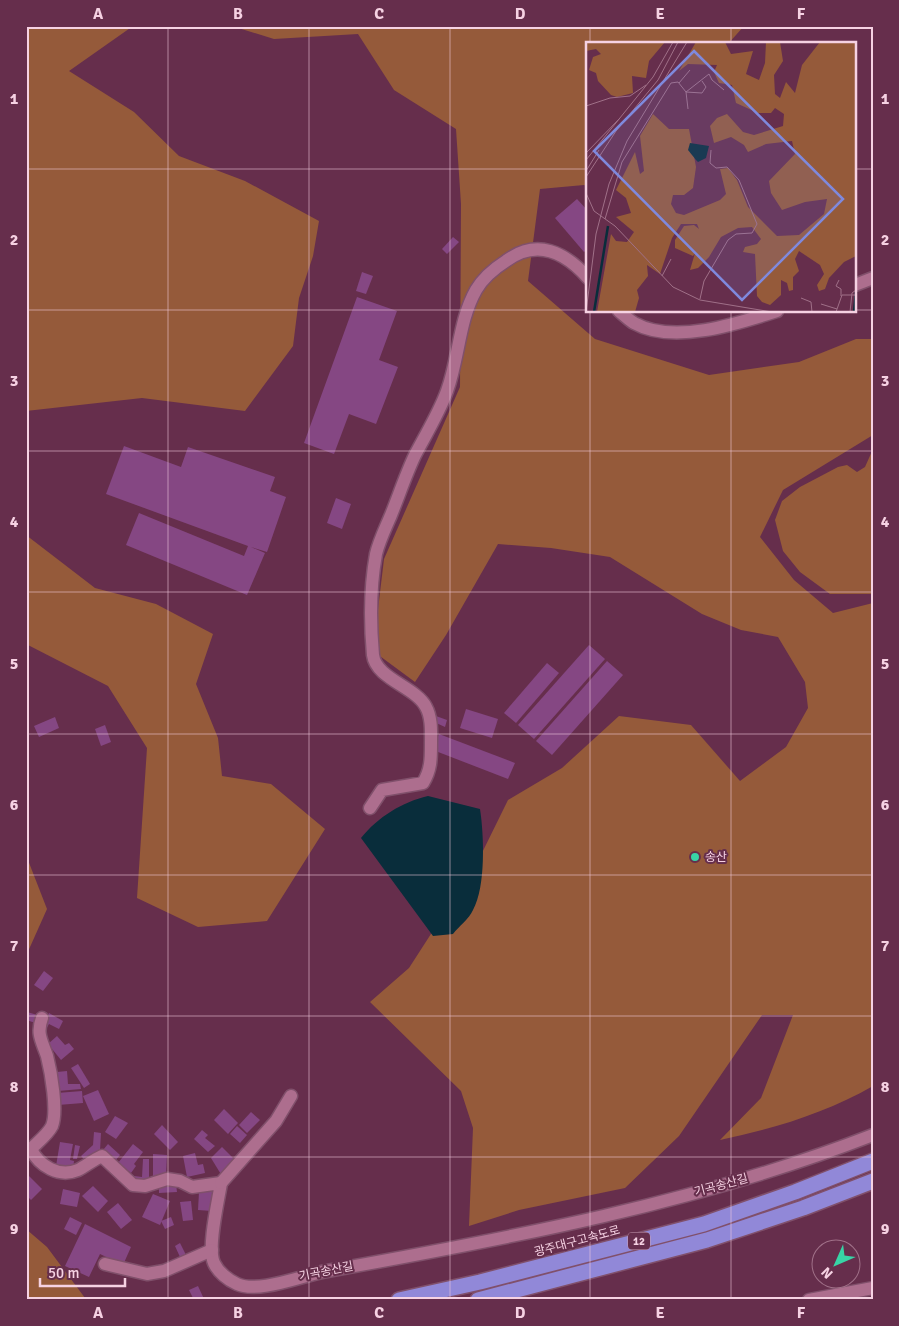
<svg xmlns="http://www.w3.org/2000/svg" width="899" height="1326" font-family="Signika,'Noto Sans KR',sans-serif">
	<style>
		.green { fill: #955a3a }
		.water { fill: #092d3b }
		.building { fill: #854783 }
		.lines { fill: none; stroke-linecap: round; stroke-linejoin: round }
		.minor-casing { stroke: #80506b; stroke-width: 15 }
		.highway-casing { stroke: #80506b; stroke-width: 18 }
		.minor { stroke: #ad6e8e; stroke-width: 12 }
		.highway { stroke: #9188d8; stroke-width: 15 }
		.grid { fill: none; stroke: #f6d2e3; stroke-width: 1; stroke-opacity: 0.55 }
		.poi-dot { fill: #38d4a6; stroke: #662e4c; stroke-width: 2 }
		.labels { text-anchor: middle; stroke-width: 4; stroke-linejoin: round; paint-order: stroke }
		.shield { fill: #662e4c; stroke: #cba1b6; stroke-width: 1 }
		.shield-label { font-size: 11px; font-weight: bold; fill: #f6d2e3 }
		.poi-label { font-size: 12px; fill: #f6d2e3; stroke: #662e4c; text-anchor: start }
		.street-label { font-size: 12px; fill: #f6d2e3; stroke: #662e4c }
		.inset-river { fill: none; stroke: #092d3b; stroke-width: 2.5 }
		.inset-road { fill: none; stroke: #a07088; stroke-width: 1 }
		.view { fill: #7f89dd; fill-opacity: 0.15; stroke: #7f89dd; stroke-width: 2.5 }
		.inset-edge { fill: none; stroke: #f6d2e3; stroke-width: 2.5 }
		.neatline { fill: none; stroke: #f6d2e3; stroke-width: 2 }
		.grid-label { font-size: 16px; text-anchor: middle; font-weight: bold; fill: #f6d2e3 }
	</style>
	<rect width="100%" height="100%" fill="#662e4c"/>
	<g class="green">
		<path d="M26 26H133L69 71 134 112 179 156 245 181 319 221 313 256 299 298 293 346 245 411 142 398 26 411Z"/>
		<path d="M232 26H744L728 44H588V187L584 185 540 189 528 281 595 339 709 375 799 362 856 339H873V435L783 490 760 537 794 580 833 613 873 603V1086C826 1113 773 1129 720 1140L761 1098 793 1015H762L679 1136 625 1188 519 1210 469 1226 473 1128 461 1091 370 1002 409 968 478 861 508 800 562 768 619 716 691 725 740 781 786 747 808 708 805 682 778 637 741 630 702 614 610 557 551 548 498 544 446 635 415 682 373 651 384 559 460 387 461 204 456 129 394 90 358 34 274 39Z"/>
		<path d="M873 449V594H830L800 572 783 551 775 520 782 501 800 487 838 467 847 465 857 472 865 467Z"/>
		<path d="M26 535 95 588 156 604 213 634 196 684 218 738 222 776 271 784 325 829 267 921 198 927 137 898 147 748 108 686 26 644Z"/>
		<path d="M26 855 47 909 26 956Z"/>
		<path d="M26 1229 47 1247 85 1298 99 1300H26Z"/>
	</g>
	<path class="water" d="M428 796 480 809C484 835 486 887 473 910 469 919 459 926 453 934L433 936 361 838C378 817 402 802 428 796Z"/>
	<g class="building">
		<path d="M577 199 588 211V249L584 252 555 218Z"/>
		<path d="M453 237 459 242 447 254 442 249Z"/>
		<path d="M362 272 373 276 366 294 356 291Z"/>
		<path d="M357 297 397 311 379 360 398 367 376 424 349 414 334 454 304 443Z"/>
		<path d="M124 446 181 467 188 447 275 477 270 491 286 497 267 552 251 547 265 553 247 595 126 545 139 513 244 556 248 546 106 494Z"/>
		<path d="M336 498 351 504 342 529 327 523Z"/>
		<path d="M589 645 605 659 534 739 518 725Z"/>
		<path d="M607 661 623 675 552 755 536 741Z"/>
		<path d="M547 663 559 673 516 723 504 713Z"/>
		<path d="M466 709 498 719 492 738 460 728Z"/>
		<path d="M436 716 447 720 445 727 434 722Z"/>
		<path d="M55 717 59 728 39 737 34 726Z"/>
		<path d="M105 725 111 742 101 746 95 729Z"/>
		<path d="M439 734 515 763 508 779 433 750Z"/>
		<path d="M44 971 53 978 43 991 34 985Z"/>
		<path d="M27 1012 41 1016 39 1024 26 1020Z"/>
		<path d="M49 1013 63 1021 59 1029 49 1024 44 1033 41 1028Z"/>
		<path d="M57 1036 65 1045 69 1043 74 1049 61 1060 48 1044Z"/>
		<path d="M78 1064 90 1084 84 1088 71 1068Z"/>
		<path d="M67 1071 68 1084H80L81 1089 58 1091 57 1072Z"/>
		<path d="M98 1090 109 1114 94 1121 83 1096Z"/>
		<path d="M82 1091 83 1103 58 1105 57 1093Z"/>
		<path d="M224 1109 238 1123 228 1134 214 1120Z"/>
		<path d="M251 1112 260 1120 247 1133 239 1125Z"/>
		<path d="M115 1116 128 1123 116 1139 105 1132Z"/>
		<path d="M162 1125 178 1142 170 1150 154 1134Z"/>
		<path d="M237 1126 247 1135 240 1143 230 1134Z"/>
		<path d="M202 1130 208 1135 205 1138 215 1146 208 1152 194 1139Z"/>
		<path d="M94 1132 101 1133 100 1151 87 1162 81 1156 93 1145Z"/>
		<path d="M60 1142 73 1144 70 1160 74 1161 73 1169 56 1166Z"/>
		<path d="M108 1144 120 1155 115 1161 103 1150Z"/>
		<path d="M133 1144 143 1152 134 1164 136 1166 131 1173 118 1163Z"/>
		<path d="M75 1145 80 1146 77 1159H73Z"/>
		<path d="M222 1147 236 1161 222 1176 211 1158Z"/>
		<path d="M195 1153 198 1165 203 1164 205 1173 187 1177 183 1156Z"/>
		<path d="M153 1154 167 1155 166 1176H153Z"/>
		<path d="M143 1159H149V1183H134V1176L142 1177Z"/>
		<path d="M26 1173 42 1189 31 1200 26 1195Z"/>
		<path d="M176 1184 177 1192 159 1193V1185Z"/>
		<path d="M93 1186 108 1201 98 1212 82 1196Z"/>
		<path d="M63 1189 80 1193 77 1207 60 1204Z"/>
		<path d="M199 1192H213L212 1211 198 1210Z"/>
		<path d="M153 1194 170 1201 160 1225 142 1217Z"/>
		<path d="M191 1201 193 1220 183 1221 180 1202Z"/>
		<path d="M118 1203 132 1220 121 1229 107 1212Z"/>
		<path d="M70 1217 82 1223 76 1235 64 1229Z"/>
		<path d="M171 1217 174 1225 165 1229 161 1221Z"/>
		<path d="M85 1224 131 1247 123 1265 100 1254 89 1277 65 1266Z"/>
		<path d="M180 1243 186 1255 180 1257 175 1246Z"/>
		<path d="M198 1286 204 1299 194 1300 189 1290Z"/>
	</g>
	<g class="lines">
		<g class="minor-casing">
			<g id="minor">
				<path d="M855 285 873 278"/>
				<path d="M619 311C624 315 629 320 634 323 673 345 737 324 777 311"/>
				<path d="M370 808 382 790 423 783C431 770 431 759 431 744 431 732 432 718 426 707 416 687 376 679 373 655 370 622 370 587 376 554 379 541 386 527 391 515 399 495 406 474 415 455 426 434 439 413 447 391 459 358 459 320 476 290 483 278 495 268 506 261 537 238 565 252 588 278"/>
				<path d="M42 1018C36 1034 42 1041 47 1056 51 1072 58 1111 52 1126 48 1134 38 1142 31 1149 39 1166 59 1178 78 1170 86 1166 93 1160 102 1156L133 1185 145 1186 167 1179 180 1181 192 1187 221 1183C218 1202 207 1248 214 1263 218 1272 228 1280 237 1284 259 1294 303 1275 327 1271 511 1238 698 1203 873 1135"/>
				<path d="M221 1183 276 1121 291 1096"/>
				<path d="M105 1264 147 1274 164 1271 212 1250"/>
				<path d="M809 1300 873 1288"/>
			</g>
		</g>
		<g class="highway-casing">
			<g id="highway">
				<path d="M399 1300 480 1282 704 1224 795 1192 873 1161"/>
				<path d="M478 1300 707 1240 803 1208 873 1181"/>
			</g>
		</g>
		<use href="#minor" class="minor"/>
		<use href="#highway" class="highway"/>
	</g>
	<path class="grid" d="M168 26V1300M309 26V1300M450 26V1300M590 26V44M731 26V44M26 169H588M855 169H873M26 310H588M855 310H873M590 311V1300M731 311V1300M26 451H873M26 592H873M26 734H873M26 875H873M26 1016H873M26 1157H873"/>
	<circle class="poi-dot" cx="695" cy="857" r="5"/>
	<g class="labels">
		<rect class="shield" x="628" y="1232.5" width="22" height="17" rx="4"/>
		<g class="shield-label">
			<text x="639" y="1245">12</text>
		</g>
		<g class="poi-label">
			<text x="705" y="861">송산</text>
		</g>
		<g class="street-label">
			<text transform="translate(721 1185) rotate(-15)" y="4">기곡송산길</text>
			<text transform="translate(577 1241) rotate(-15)" y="4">광주대구고속도로</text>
			<text transform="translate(326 1271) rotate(-11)" y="4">기곡송산길</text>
		</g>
	</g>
	<g transform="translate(586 42)">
		<rect width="270" height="270" fill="#662e4c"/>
		<path d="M0 0H79L63 19 60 36 46 34 47 51 31 55 25 53 12 39 10 31 3 28 7 15 15 12 10 7 0 9ZM110 0H139L145 12 167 9 160 32 173 38 179 21 180 0H194L197 19 188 33 189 52 194 56 200 40 209 51 216 23 234 0H270V214L258 220 243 236 239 247 233 249 231 243 238 232 234 223 213 209 209 217 213 229 207 235V248L203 249 201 241 195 238V253L184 263 176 260 171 254 169 212 157 210 159 205 171 202 175 197 166 185 152 186 135 195 123 215 112 226 104 228 109 211 107 214 89 206V198L98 184 108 183 113 187 111 182H95L86 196 74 232 61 223 62 234 51 248 53 256 49 270H11L25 192 30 199 41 200 48 190 30 175 45 171 40 156 30 148 49 110 54 132 58 129 54 94 67 72 83 87H103L110 125 107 146 98 153H87L85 162 90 171 98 173 134 158 140 152 134 127 142 126 151 138 162 165 191 194 213 193 238 172 241 157 219 160 196 168 185 151 183 139 209 112 206 99 180 102 162 110 158 103 145 95 128 101 124 84 131 76 141 72 157 90 168 93 197 84 198 72 189 66 185 71H172L150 61 146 43 133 41 128 30 131 23 102 22 93 29Z" fill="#955a3a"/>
		<path d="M104 101 123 104 120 116 112 120 110 118 102 108Z" fill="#092d3b"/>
		<path class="inset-river" d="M8 270 22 184M268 270 270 250"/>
		<path class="inset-road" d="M93 41 104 28M0 64 24 56 44 54 60 43M102 67 100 50 116 51 120 45 116 39M0 111 34 76M0 118 67 35 87 0M0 129 13 108M0 135 30 89 72 38 92 0M0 151 8 169 29 184 87 245 114 258 186 270M19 177 36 120 85 41 92 40 100 50 123 32 126 38 138 48M76 234 85 217M253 238 250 244 255 247V254M215 256 225 260 226 270M114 257 118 239 142 198 150 192 166 191 171 182 153 138 141 125 130 126 124 121 125 108M235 262 251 267M0 270 10 192 23 142 41 99 101 0M250 270 256 253H270M264 270 266 251 270 248"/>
		<path class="view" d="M108 9 257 157 156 258 8 109Z"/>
		<rect width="270" height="270" class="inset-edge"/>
	</g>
	<rect width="899" height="1326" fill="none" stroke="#662e4c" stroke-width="55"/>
	<g transform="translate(836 1264) rotate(225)"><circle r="24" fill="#662e4c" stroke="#a07088"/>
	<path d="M0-4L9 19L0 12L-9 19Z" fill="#38d4a6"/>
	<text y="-8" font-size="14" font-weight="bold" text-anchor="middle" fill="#f6d2e3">N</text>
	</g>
	<path d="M40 1278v8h85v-8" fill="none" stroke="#f6d2e3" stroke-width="2.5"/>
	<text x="48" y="1278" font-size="15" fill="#f6d2e3" stroke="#662e4c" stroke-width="4" paint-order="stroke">50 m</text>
	<rect x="28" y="28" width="844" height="1270" class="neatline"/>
	<g class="grid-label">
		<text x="98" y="19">A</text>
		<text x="238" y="19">B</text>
		<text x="379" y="19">C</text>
		<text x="520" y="19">D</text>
		<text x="660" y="19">E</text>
		<text x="801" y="19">F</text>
		<text x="14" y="104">1</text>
		<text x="885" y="104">1</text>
		<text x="14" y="245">2</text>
		<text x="885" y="245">2</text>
		<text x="14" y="386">3</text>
		<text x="885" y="386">3</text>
		<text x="14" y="527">4</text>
		<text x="885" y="527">4</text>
		<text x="14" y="669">5</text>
		<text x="885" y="669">5</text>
		<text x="14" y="810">6</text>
		<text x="885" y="810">6</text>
		<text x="14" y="951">7</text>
		<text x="885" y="951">7</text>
		<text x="14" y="1092">8</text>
		<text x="885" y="1092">8</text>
		<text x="14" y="1234">9</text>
		<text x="885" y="1234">9</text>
		<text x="98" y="1318">A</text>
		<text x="238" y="1318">B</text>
		<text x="379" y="1318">C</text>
		<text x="520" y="1318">D</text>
		<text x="660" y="1318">E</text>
		<text x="801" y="1318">F</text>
	</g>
</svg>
